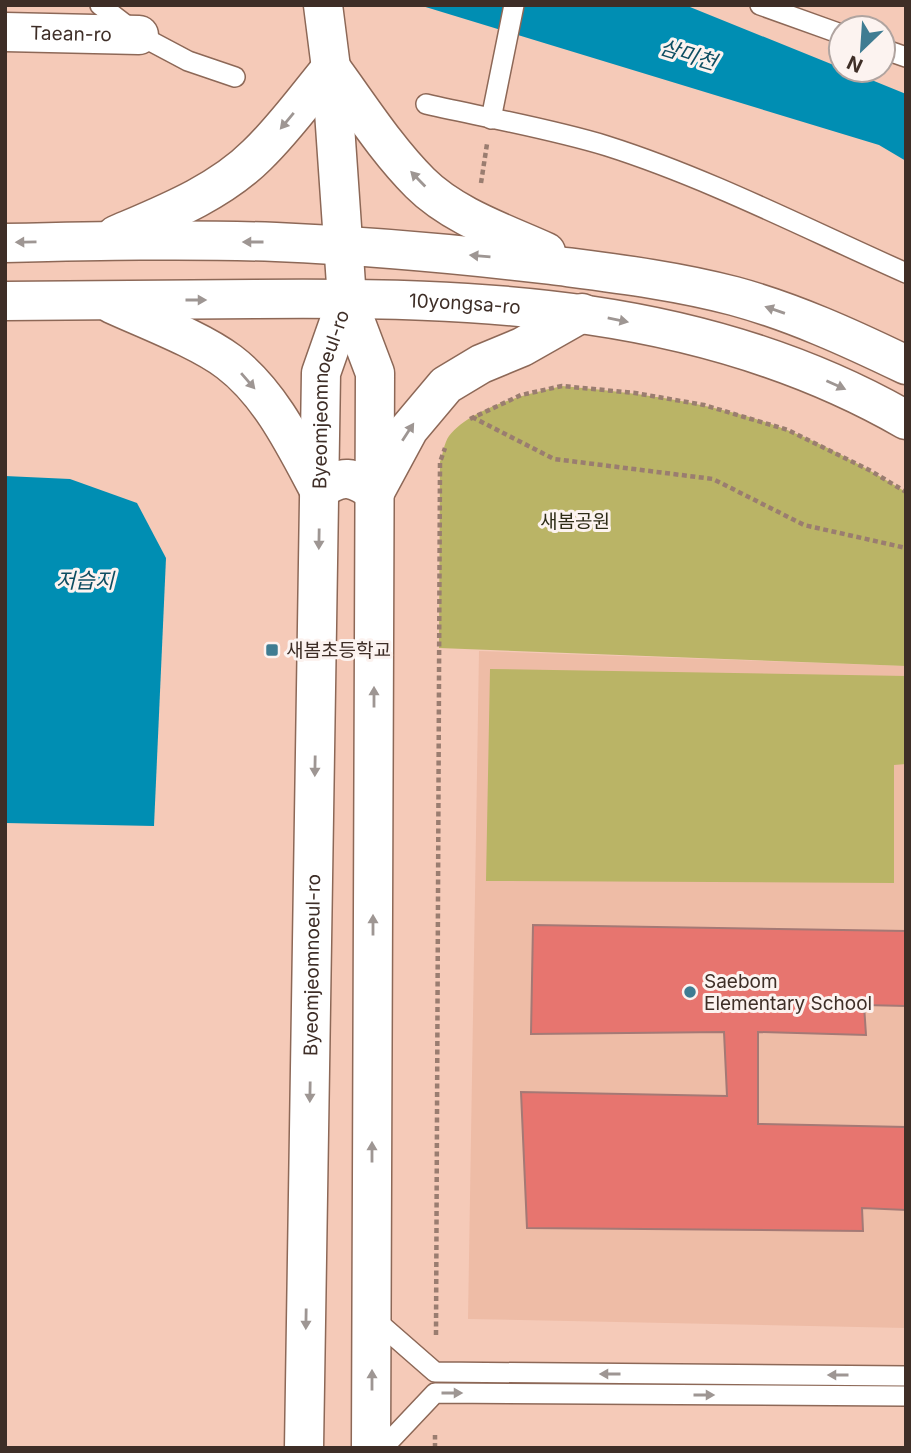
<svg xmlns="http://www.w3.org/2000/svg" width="911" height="1453" font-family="Inter,'Noto Sans KR',sans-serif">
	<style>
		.built { fill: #eebca6 }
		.green { fill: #bab466 }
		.water { fill: #008eb3 }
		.building { fill: #e7756f; stroke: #a47975; stroke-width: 2 }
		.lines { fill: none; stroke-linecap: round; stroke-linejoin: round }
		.service-casing { stroke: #8d6857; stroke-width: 22 }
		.minor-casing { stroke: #8d6857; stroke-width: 41 }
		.tertiary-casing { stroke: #8d6857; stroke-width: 41 }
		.path { stroke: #9a7d70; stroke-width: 4.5; stroke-dasharray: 5 3.5; stroke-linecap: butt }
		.service { stroke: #fff; stroke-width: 19 }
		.minor { stroke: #fff; stroke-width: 38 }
		.tertiary { stroke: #fff; stroke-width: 38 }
		.oneway { fill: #9e9693 }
		.poi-dot { fill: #3f7c92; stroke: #fcf3f0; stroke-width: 2.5 }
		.labels { text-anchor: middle; stroke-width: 6; stroke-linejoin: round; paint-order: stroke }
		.street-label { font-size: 19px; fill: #3e2e27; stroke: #fcf3f0 }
		.park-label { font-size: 19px; fill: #2e2c17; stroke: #fcf3f0 }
		.poi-label { font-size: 19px; fill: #3e2e27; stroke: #fcf3f0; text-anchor: start }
		.water-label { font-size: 21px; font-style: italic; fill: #0e4e62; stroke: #fcf3f0 }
	</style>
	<rect width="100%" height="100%" fill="#f5cab8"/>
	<path class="built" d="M479 651 906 666V1328L468 1319Z"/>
	<g class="green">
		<path d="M562 386C638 393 715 402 787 430 828 446 868 469 906 492V666L439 648 440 462C443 454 444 443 449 436 472 407 527 394 562 386Z"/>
		<path d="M490 669 906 676V764L894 765V883L486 881Z"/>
	</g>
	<g class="water">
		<path d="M419 5H685L841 68V70H847L906 94V161L879 145Z"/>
		<path d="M5 476 70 479 137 503 166 558 154 826 5 823Z"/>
	</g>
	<path class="building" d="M533 925 906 931V1006L864 1005 866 1035 758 1032V1124L906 1127V1210L862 1208 863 1231 527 1228 521 1092 727 1096 724 1032 531 1034Z"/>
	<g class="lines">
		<g class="service-casing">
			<g id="service">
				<path d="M100 5 139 35 188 61 235 77"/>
				<path d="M760 5 841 34"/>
				<path d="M883 49 906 57"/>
				<path d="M426 104C487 118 548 128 607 146 708 178 809 230 906 273"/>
				<path d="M491 119 514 5"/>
				<path d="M372 1317 435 1372 906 1376"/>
				<path d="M383 1448 435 1393 906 1396"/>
			</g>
		</g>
		<g class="minor-casing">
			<g id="minor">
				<path d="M323 5 331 68 347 299"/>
				<path id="s1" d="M5 32 139 35"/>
			</g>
		</g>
		<g class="tertiary-casing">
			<g id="tertiary">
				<path d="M116 235C165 214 219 193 257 155 284 129 307 97 331 68 359 106 386 149 420 183 453 216 504 233 546 252"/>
				<path d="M5 243C95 241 186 239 276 242 368 246 459 254 551 265 612 273 673 280 734 296 793 312 850 338 906 365"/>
				<path d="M347 299 375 373 371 1448"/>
				<path id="s2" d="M5 301C88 301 171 300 254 299 480 297 704 304 906 420"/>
				<path d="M112 304C147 320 200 340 229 362 270 393 295 445 319 490 343 474 352 476 375 492L409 429 446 385 481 364 522 347 582 313"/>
				<path id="s3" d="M304 1448 321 373 347 299"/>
			</g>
		</g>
		<g class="path">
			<path d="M481 183 487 144"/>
			<path d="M472 417 554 459 713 479 804 525 906 548"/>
			<path d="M470 419 521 395 562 386 635 393 704 405 788 430 871 471 906 492"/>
			<path d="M436 1335 440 462 445 448"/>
			<path d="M435 1448V1435"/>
		</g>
		<use href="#service" class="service"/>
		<use href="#minor" class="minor"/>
		<use href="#tertiary" class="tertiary"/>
	</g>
	<defs><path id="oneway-solid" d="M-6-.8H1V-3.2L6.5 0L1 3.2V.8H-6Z" transform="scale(1.75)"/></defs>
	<g class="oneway">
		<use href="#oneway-solid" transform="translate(287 121) rotate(130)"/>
		<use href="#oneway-solid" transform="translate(418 179) rotate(-134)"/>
		<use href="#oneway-solid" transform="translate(26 242) rotate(179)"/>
		<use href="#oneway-solid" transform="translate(253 242) rotate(-180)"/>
		<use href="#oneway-solid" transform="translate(480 256) rotate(-175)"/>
		<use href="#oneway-solid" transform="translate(196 300)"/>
		<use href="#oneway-solid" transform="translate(775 310) rotate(-161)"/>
		<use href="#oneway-solid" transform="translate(618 320) rotate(11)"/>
		<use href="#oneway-solid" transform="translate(248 381) rotate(49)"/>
		<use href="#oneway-solid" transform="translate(836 385) rotate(24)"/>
		<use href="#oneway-solid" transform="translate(408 432) rotate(-57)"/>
		<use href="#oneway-solid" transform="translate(319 539) rotate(91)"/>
		<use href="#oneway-solid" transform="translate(374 697) rotate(-90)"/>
		<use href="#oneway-solid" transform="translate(315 766) rotate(91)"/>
		<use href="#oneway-solid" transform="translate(373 925) rotate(-90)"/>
		<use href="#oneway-solid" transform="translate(310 1092) rotate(91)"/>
		<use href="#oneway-solid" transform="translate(372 1152) rotate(-90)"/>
		<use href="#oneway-solid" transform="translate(306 1319) rotate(91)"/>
		<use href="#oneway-solid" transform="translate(610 1374) rotate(-180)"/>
		<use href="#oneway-solid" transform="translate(838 1375) rotate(-180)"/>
		<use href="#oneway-solid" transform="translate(372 1380) rotate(-90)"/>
		<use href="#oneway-solid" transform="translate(452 1393)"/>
		<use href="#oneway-solid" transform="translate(704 1395)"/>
	</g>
	<g class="poi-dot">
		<rect x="265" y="643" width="14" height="14" rx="3.5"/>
		<circle cx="690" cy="992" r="7"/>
	</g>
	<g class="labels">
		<g class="street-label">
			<text dy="7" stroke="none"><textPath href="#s1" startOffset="66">Taean-ro</textPath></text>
			<text dy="7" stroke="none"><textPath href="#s2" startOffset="460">10yongsa-ro</textPath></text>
			<text dy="7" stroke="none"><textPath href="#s3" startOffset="1050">Byeomjeomnoeul-ro</textPath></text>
			<text dy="7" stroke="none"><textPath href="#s3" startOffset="483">Byeomjeomnoeul-ro</textPath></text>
		</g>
		<g class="park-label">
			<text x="575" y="528">새봄공원</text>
		</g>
		<g class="poi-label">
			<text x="286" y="657">새봄초등학교</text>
			<text x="704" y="988">Saebom<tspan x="704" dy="22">Elementary School</tspan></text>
		</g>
		<g class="water-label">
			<text transform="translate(688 55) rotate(17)" y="7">삼미천</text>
			<text x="85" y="588">저습지</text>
		</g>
	</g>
	<rect width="911" height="1453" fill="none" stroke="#3e2e27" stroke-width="14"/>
	<g transform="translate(862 49) rotate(205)"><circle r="33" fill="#fcf3f0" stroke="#b0a4a0" stroke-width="2"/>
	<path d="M0-5L12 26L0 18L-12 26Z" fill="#3f7c92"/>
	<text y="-10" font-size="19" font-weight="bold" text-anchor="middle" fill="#3e2e27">N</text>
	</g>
</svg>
